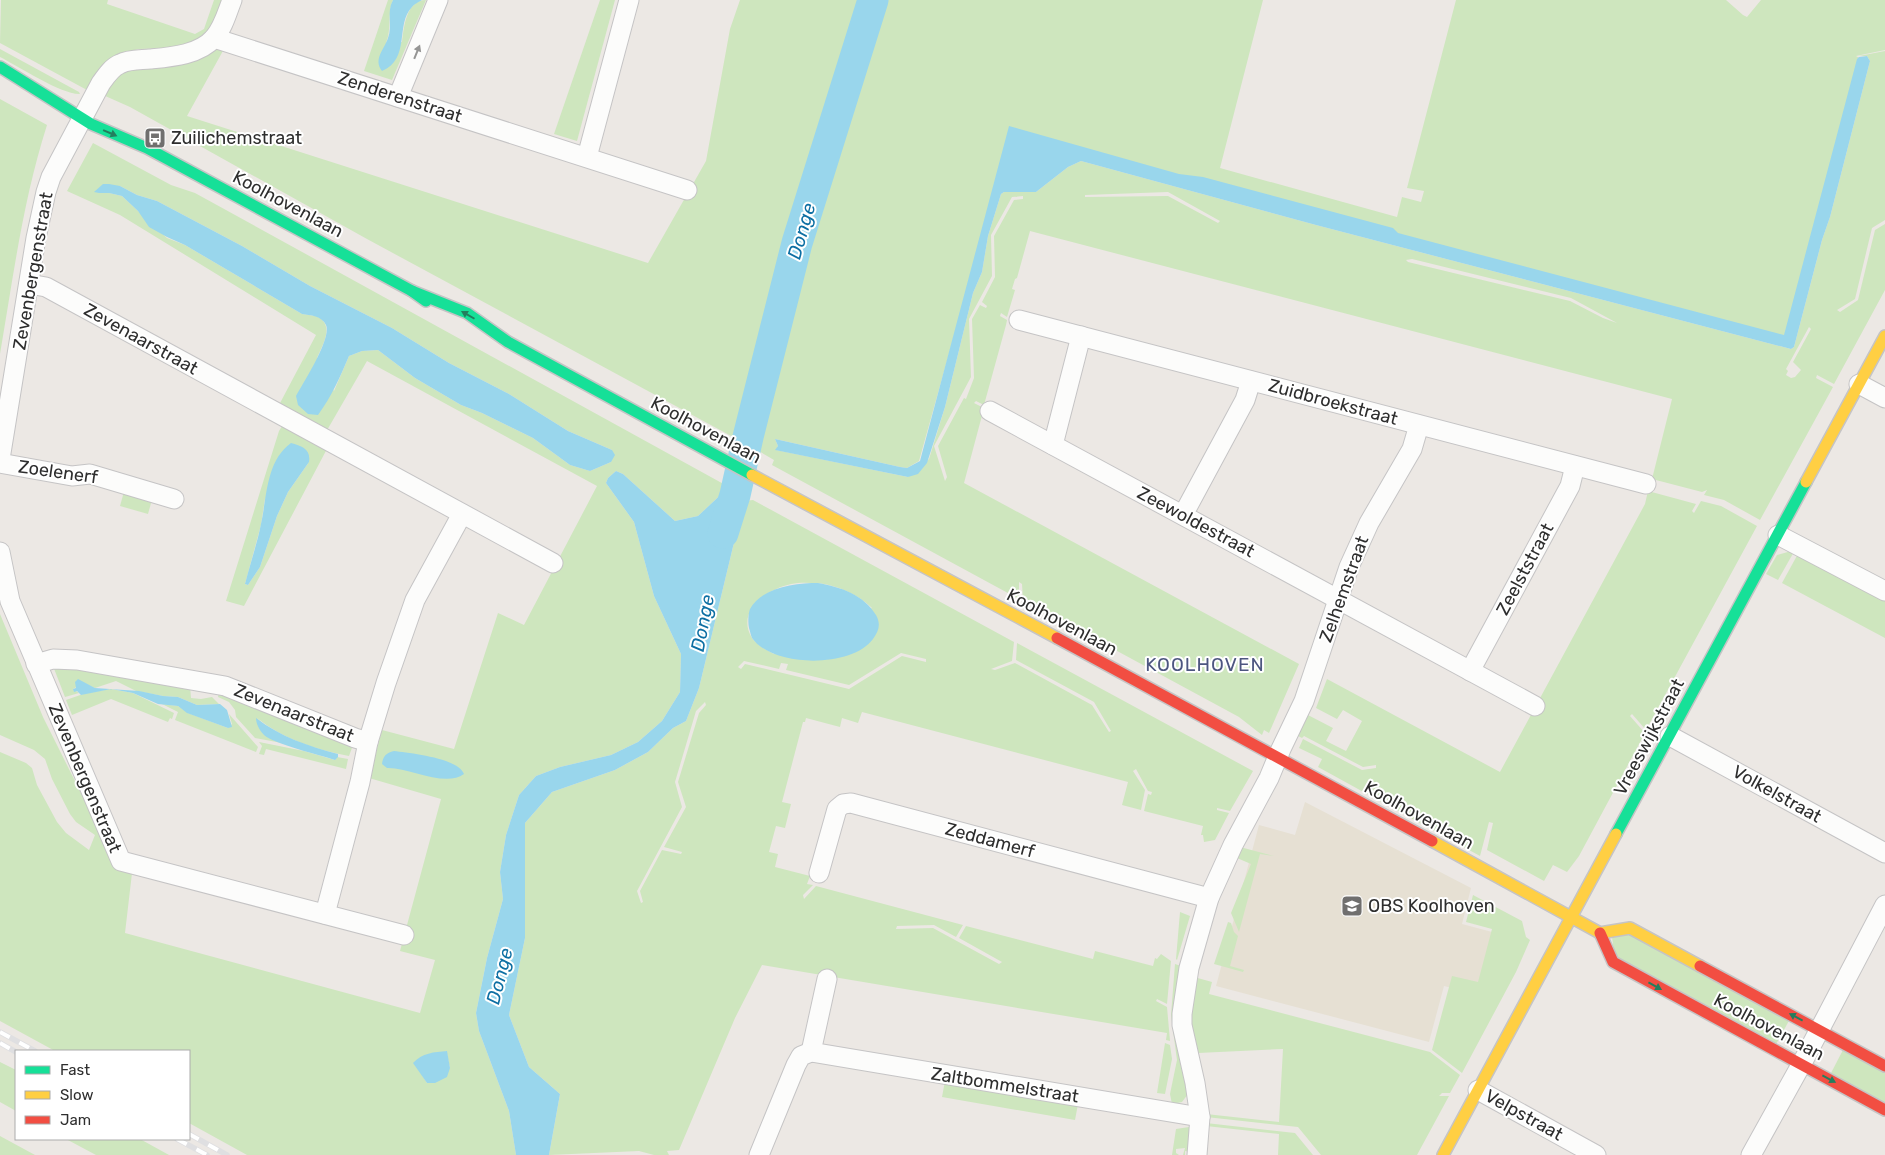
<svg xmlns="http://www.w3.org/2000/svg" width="1885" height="1155" font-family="Rubik,sans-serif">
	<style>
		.education { fill: #e6e0d3 }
		.green { fill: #cee6be; fill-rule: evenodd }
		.water { fill: #99d6ec }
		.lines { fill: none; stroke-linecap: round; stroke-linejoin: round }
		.river { stroke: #99d6ec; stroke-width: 31 }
		.street-casing { stroke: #c5c4c5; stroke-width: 21 }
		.fast-casing { stroke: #c5c4c5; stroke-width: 14 }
		.slow-casing { stroke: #c5c4c5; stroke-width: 14 }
		.jam-casing { stroke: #c5c4c5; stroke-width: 14 }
		.street { stroke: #fcfcfb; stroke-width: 19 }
		.fast { stroke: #16e098; stroke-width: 11 }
		.slow { stroke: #ffcf43; stroke-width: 11 }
		.jam { stroke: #f24e42; stroke-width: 11 }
		.rail-casing { stroke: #dfdfe1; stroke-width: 5.5 }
		.rail { stroke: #fff; stroke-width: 4; stroke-dasharray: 11; stroke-linecap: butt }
		.oneway { fill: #959594 }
		.oneway2 { fill: #237e5e }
		.labels { text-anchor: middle; stroke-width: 4; stroke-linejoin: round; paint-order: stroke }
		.street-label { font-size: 18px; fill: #2e2e2e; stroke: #fff }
		.poi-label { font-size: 18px; fill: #2e2e2e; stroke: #fff; text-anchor: start }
		.water-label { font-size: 19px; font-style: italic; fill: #0d6fa3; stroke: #fff }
		.neighbourhood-label { font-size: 19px; letter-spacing: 1px; fill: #4d5680; stroke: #fff }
	</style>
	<rect width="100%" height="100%" fill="#ece8e4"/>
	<path class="education" d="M1305 802 1471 888 1462 924 1492 932 1476 994 1444 986 1429 1042 1216 986 1259 825 1295 835Z"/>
	<g class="green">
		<path d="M1 0H108L107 4 195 34 204 29 214 0H225L220 16 202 39 174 48 138 49 114 57 87 90 0 43Z"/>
		<path d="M388 0H393C387 14 392 29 386 43L402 42C404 27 406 0 426 0L392 80 364 71Z"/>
		<path d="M600 0H615L577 141 554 134Z"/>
		<path d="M740 0H1263L1220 168 1397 217 1402 197 1421 202 1424 191 1407 188 1456 0H1726L1743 15 1747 17 1761 0H1885V50L1856 56 1863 60 1786 345 1012 128 919 461 907 468 900 467 775 439 778 446 776 450 908 477 929 459 945 407 973 293 982 272 988 236 1001 194 1004 192H1036L1068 167 1081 161 1316 225 1791 349 1794 347 1822 240 1830 217 1870 61 1867 56H1859L1885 51V220L1872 228 1855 299 1837 310 1840 312 1858 300 1875 230 1885 224V290L1834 384 1817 375 1816 378 1833 387 1760 520 1724 500 1704 495 1707 490 1702 492 1652 479 1672 399 1030 231 1017 278 1015 279 1012 289 1015 290 1007 317 1001 313 1000 316 1007 320 1006 325 984 405 976 401 974 403 984 408 964 483 1299 664 1269 733 1264 730 1262 735 1239 717 1023 600 1022 584 1019 582V599L772 465 774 460 757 450 367 239 130 107 103 95 115 75 127 67 217 46 224 49 187 116 648 263 706 161 730 29ZM1168 192 1220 221 1218 223 1168 196 1085 197V195ZM1023 196V199L1014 200 994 236 995 277 982 302 987 306 986 308 980 305 972 319 974 378 966 399 964 398 938 446 947 477 945 481 934 446 971 377 969 319 992 276 991 235 1012 197ZM1412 259 1571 298 1617 323 1603 318 1570 301 1408 262 1406 260ZM1809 327 1811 329 1793 362 1801 370 1795 377 1791 378 1786 375 1788 371 1786 369Z"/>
		<path d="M0 49 79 92 80 94C62 95 18 66 0 57Z"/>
		<path d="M0 99 47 125C23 200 13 278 0 354Z"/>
		<path d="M93 143 171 185 195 193 729 487 698 516 675 521 623 474 616 471 608 478 606 483 634 522 654 596 681 654 680 692 662 721 638 742 611 755 560 767 536 776 519 795 506 835 500 872 503 899 487 958 476 1013 479 1031 509 1111 516 1155H247L189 1123V1051H55L0 1021V752L26 763 32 768 37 785 57 822 66 833 89 850 95 835 76 822 70 814 52 779 45 759 34 750 0 735V614L43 717 102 835 132 873 125 933 420 1013 435 960 400 951 441 799 369 778 382 730 454 749 498 613 524 625 597 486 367 361 326 432 279 405 316 335 120 215 67 191ZM120 186 137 195 157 201 242 246 310 286 392 328 449 363 509 394 568 431 612 450 611 462 590 471 570 465 533 438 482 413 461 405 415 378 378 350 362 351 349 356 334 391 317 358C322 346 335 326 318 317 314 315 307 315 302 314L185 245 167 238 122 196 109 193ZM446 1051 450 1068 427 1083 422 1075Z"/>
		<path d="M284 423 328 447 244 606 226 601 279 431ZM309 462 288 492 277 516 260 567 248 585 245 584 261 525 265 499Z"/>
		<path d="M125 488 153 496 148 514 120 506Z"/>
		<path d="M1648 491 1696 504 1692 511 1694 513 1701 501 1721 506 1757 526 1646 730 1632 714 1630 716 1645 733 1579 856 1567 872 1553 865 1544 881 1487 850 1493 823 1489 822 1480 856 1318 767 1322 759 1299 748 1303 739 1362 770 1376 768V765L1363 767 1304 736 1302 738 1296 735 1306 714 1333 728 1326 741 1346 751 1362 721 1343 710 1337 719 1316 708 1327 679 1500 772 1645 504Z"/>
		<path d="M753 500 1014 642 1012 661 991 669 995 670 1015 663 1092 705 1109 732 1111 731 1094 702 1016 660 1017 643 1253 771 1230 811 1217 808V810L1229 813 1215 840 1204 842 1203 835H1201L1203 826 1144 811 1148 794 1151 795 1152 792 1148 791 1136 769 1133 771 1145 790 1141 810 1122 805 1128 782 862 712 858 723 842 718 840 727 806 718 805 722H803L782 802 791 804 785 828 776 826 769 852 778 854 775 867 810 876 807 884 813 885 803 895 804 899 816 886 963 925 956 937 934 925 897 926 896 929 933 928 999 964 1002 962 959 938 966 926 1093 959 1095 951 1153 966 1155 958 1157 959 1161 954 1171 961 1167 1004 1157 999 1156 1001 1167 1007 1170 1041 1166 1040 1167 1033 762 965 735 1018 679 1150 667 1151 669 1155H654L639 1151 549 1155 560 1094 529 1067 509 1015 525 938V823L552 792 615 770 648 752 673 728 686 721 699 688 744 501ZM818 583C839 586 857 594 872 608L774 654C767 650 757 645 752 638 735 610 768 589 791 584 800 582 809 583 818 583ZM901 653 926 659V662L902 656 849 689 745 664 741 669 738 667 744 661 779 669 781 663 788 664 786 670 849 685ZM705 702 706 705 699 713 678 782 686 807 664 847 682 852 681 854 662 850 640 891 643 902 641 903 637 891 682 807 675 782 696 711Z"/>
		<path d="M1795 550 1778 580 1766 574 1777 555Z"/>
		<path d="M1799 552 1885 599V638L1782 583Z"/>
		<path d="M57 664 190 686 191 698 201 699 212 697 219 704 197 705 178 697 163 696 136 691 116 681 95 688 84 683 73 689 79 693 65 697 53 666Z"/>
		<path d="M111 689 133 693 174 713 172 719 170 718 168 722 111 699 72 715 66 700 86 693Z"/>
		<path d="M219 692 353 745 349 756C317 750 283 739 257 718L282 743 255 738 236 717 235 710 229 702 218 697Z"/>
		<path d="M162 704 178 706 188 713 228 728 232 724 229 714 258 747 256 752 175 720 178 712Z"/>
		<path d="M259 742 304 751 335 760 337 757 348 759 346 769 266 749 264 755 259 754 262 746Z"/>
		<path d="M1240 847 1274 856 1260 854 1239 932 1231 913 1251 864 1237 858Z"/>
		<path d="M1473 895 1522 921 1526 937 1530 940 1516 972 1462 1073 1432 1050 1452 976 1478 982 1492 929 1466 922Z"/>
		<path d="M1180 912 1190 916 1177 960 1176 959Z"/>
		<path d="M1228 922 1231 923 1234 932 1238 936 1230 966 1244 970 1243 972 1214 964Z"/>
		<path d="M1629 932 1790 1019 1775 1046 1615 959 1612 937Z"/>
		<path d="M1175 964 1181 966 1188 1094 1182 1102 1172 1104 1170 1094 1177 1060 1171 1015Z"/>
		<path d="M1194 977 1212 982 1209 994 1430 1052 1460 1075 1450 1093H1442L1439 1096H1449L1417 1155H1321L1298 1127 1206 1117V1114L1279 1122 1283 1049 1198 1053 1189 1016Z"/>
		<path d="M1165 1043 1170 1045 1172 1059 1165 1094 1157 1093Z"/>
		<path d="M1844 1048 1885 1071V1105L1830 1075Z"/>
		<path d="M0 1062 16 1070V1111L0 1102Z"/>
		<path d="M945 1081 1078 1104 1075 1120 942 1097Z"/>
		<path d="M1206 1123 1295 1133 1313 1155H1278L1279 1134 1206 1126Z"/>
		<path d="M1189 1127 1190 1152 1185 1151V1155H1183L1185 1148 1176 1149V1153L1179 1155H1172L1176 1129Z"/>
		<path d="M0 1136 35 1155H0Z"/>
		<path d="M66 1139H140L169 1155H96Z"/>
	</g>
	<g class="water">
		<path d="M393 0H422C419 2 414 4 412 7 395 24 411 59 382 71 373 59 384 50 388 38 393 25 386 13 393 0Z"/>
		<path d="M1867 56 1870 61 1830 217 1822 240 1794 347 1791 349 1316 225 1081 161 1068 167 1036 192H1004L1001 194 988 236 982 272 973 293 945 407 927 463 918 474 908 477 775 450 778 446 775 439 900 467 907 468 920 461 1009 126 1179 174 1203 177 1393 228 1398 233 1784 335 1857 59 1859 57Z"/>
		<path d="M103 184H109L120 186 137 195 157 201 242 246 310 286 392 328 449 363 509 394 568 431 612 450 615 455 611 462 590 471 570 465 533 438 482 413 461 405 415 378 378 350 362 351 349 356C340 377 332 396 318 415L308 414 298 405 296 396C303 383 332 338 326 325 322 316 310 315 302 314L185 245 167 237 149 227 138 211 122 196 109 193H99L94 192Z"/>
		<path d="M291 443C302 446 311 449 309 462L288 492 277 516 260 567 248 585 245 584C250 564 257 544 261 524 267 497 266 461 291 443Z"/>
		<path d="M616 471 623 474 675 521 698 516 729 487 744 501 699 688 686 721 673 728 648 752 615 770 552 792 525 823V938L509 1015 529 1067 560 1094 549 1155H516L509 1111 479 1031 476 1013 487 958 503 899 500 872 506 835 519 795 536 776 560 767 611 755 638 742 662 721 680 692 681 654 654 596 634 522 606 483 608 478Z"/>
		<path d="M818 583C841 587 864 595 876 615 881 624 879 631 873 639 852 668 773 668 752 638 751 636 750 631 749 628 748 623 748 614 750 609 762 587 796 583 818 583Z"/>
		<path d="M78 679 95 688 139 691 163 696 178 697 197 705 220 704 227 710 232 727 228 728 187 713 178 706 158 704 133 693 111 689 81 695 77 691 74 692 73 689 76 688 75 682Z"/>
		<path d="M256 718C281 737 308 746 338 754V757L335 760C320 755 274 744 264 735 260 731 256 724 256 718Z"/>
		<path d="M394 751C410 753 458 758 464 774 445 788 409 767 387 768L382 764C383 756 386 753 394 751Z"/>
		<path d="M447 1051 450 1068 447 1077 435 1083H427L413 1063C422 1053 434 1052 447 1051Z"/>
	</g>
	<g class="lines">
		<path class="river" d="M723 533 735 495 748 437 797 243 873 0"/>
		<g class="street-casing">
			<g id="street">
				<path d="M214 38 687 190"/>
				<path d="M398 97 438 0"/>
				<path d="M587 157 629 0"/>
				<path d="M29 284 46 287 553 563"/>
				<path d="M1019 320 1646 484"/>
				<path d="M1859 384 1885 398"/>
				<path d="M990 411 1535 706"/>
				<path d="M1053 445 1081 336"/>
				<path d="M0 459 36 238 46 192 51 177 101 83C106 76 112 67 120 64 129 59 140 60 150 59 171 57 199 55 214 38 223 28 227 13 232 0"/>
				<path d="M0 463 72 476 90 474 174 499"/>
				<path d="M1183 515 1245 400 1251 381"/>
				<path d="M1778 535 1885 591"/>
				<path d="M0 552 10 601 121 861 404 935"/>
				<path d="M36 664 53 659 77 660 225 686 355 738 368 742 386 683 415 600 462 514"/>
				<path d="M1470 671 1570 486 1575 466"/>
				<path d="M1670 736 1885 853"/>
				<path d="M819 873 837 809 843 804 851 803 1209 898"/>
				<path d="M325 914 360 782 368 742"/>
				<path d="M811 1052 827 979"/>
				<path d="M1478 1090 1596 1155"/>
				<path d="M759 1155 796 1065 801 1056 811 1052 1200 1117"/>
				<path d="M1197 1155 1200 1117 1195 1083 1182 1025V1014L1189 968 1209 898 1233 845 1269 778 1281 749 1304 701 1349 567 1369 523 1412 449 1419 425"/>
				<path d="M1751 1155 1801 1065 1885 905"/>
			</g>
		</g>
		<g class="fast-casing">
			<g id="fast">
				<path d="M0 67 91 124 147 148 412 291 426 301"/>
				<path d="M412 291 467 313 508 342 752 475"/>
				<path d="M1616 834 1806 482"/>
			</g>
		</g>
		<g class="slow-casing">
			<g id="slow">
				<path d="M752 475 1057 638"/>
				<path d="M1806 482 1885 336"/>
				<path d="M1432 841 1600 933 1630 928 1700 966"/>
				<path d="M1443 1155 1616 834"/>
			</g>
		</g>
		<g class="jam-casing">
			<g id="jam">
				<path d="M1057 638 1432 841"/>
				<path d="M1600 933 1613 962 1885 1110"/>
				<path d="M1700 966 1885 1066"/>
			</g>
		</g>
		<use href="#street" class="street"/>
		<use href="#fast" class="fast"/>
		<use href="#slow" class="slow"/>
		<use href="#jam" class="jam"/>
		<g class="rail-casing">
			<g id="rail">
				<path d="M0 1032 35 1051"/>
				<path d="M0 1043 16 1052"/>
				<path d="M189 1134 227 1155"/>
				<path d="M177 1139 207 1155"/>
			</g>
		</g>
		<use href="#rail" class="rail"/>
	</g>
	<defs><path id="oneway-solid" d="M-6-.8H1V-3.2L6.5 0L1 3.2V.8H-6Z" transform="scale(1.25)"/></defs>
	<use class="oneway" href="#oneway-solid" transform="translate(417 52) rotate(-68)"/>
	<g class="oneway2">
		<use href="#oneway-solid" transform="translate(110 133) rotate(23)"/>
		<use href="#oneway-solid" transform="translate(468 315) rotate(-150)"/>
		<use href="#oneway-solid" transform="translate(1655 986) rotate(29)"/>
		<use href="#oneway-solid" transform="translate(1796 1017) rotate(-152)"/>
		<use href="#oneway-solid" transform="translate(1829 1079) rotate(28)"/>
	</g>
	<defs>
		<g id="bus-square" transform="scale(1.125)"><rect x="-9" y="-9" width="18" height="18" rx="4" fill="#706f6e" stroke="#fff"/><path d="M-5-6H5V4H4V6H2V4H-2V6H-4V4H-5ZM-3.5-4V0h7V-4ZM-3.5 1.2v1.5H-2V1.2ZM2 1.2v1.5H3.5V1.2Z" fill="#fff"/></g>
		<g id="school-square" transform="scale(1.125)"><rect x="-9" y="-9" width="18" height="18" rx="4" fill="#706f6e" stroke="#fff"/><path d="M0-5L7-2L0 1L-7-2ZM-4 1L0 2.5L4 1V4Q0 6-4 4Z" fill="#fff"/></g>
	</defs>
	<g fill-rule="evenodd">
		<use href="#bus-square" x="155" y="138"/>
		<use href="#school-square" x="1352" y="906"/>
	</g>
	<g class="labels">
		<g class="street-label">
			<text transform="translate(400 97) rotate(18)" y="6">Zenderenstraat</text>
			<text transform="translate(288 204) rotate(28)" y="6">Koolhovenlaan</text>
			<text transform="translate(33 271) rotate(-80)" y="6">Zevenbergenstraat</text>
			<text transform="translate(141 339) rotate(29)" y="6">Zevenaarstraat</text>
			<text transform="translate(1333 402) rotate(15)" y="6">Zuidbroekstraat</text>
			<text transform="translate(706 430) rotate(28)" y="6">Koolhovenlaan</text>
			<text transform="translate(58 472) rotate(8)" y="6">Zoelenerf</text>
			<text transform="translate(1196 522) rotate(28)" y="6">Zeewoldestraat</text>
			<text transform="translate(1525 569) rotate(-62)" y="6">Zeelststraat</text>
			<text transform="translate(1344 589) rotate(-70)" y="6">Zelhemstraat</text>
			<text transform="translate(1062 622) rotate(28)" y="6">Koolhovenlaan</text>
			<text transform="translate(294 713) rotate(22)" y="6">Zevenaarstraat</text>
			<text transform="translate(1649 737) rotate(-62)" y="6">Vreeswijkstraat</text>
			<text transform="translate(85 778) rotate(67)" y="6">Zevenbergenstraat</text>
			<text transform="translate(1777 794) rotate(29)" y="6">Volkelstraat</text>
			<text transform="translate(1419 815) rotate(29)" y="6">Koolhovenlaan</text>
			<text transform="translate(990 840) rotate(15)" y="6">Zeddamerf</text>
			<text transform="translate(1769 1027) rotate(28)" y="6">Koolhovenlaan</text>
			<text transform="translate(1005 1085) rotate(9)" y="6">Zaltbommelstraat</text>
			<text transform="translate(1524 1115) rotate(29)" y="6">Velpstraat</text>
		</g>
		<g class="poi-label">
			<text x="171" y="144">Zuilichemstraat</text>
			<text x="1368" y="912">OBS Koolhoven</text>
		</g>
		<g class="water-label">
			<text transform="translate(801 231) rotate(-74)" y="7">Donge</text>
			<text transform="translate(702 623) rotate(-79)" y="7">Donge</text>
			<text transform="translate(499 976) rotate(-76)" y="7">Donge</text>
		</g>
		<g class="neighbourhood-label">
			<text x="1205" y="671">KOOLHOVEN</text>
		</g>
	</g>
	<rect x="15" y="1050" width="175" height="90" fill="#ffffff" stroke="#ababab"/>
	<rect x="25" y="1066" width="25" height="8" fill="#16e098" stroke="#ababab"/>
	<text x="60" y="1075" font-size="15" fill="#2e2e2e">Fast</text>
	<rect x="25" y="1091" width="25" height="8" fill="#ffcf43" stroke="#ababab"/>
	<text x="60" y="1100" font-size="15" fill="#2e2e2e">Slow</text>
	<rect x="25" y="1116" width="25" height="8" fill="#f24e42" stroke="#ababab"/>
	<text x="60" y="1125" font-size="15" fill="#2e2e2e">Jam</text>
</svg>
